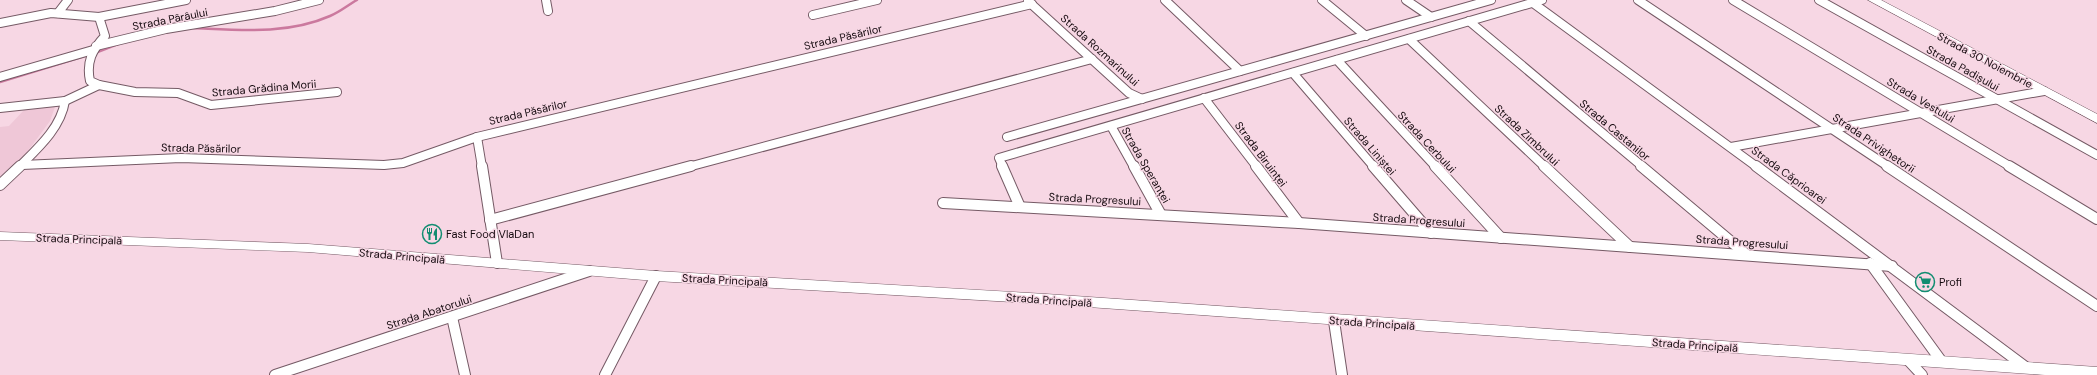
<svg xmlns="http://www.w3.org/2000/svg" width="2097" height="375" font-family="'DM Sans',sans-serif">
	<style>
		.built { fill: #efc7d7 }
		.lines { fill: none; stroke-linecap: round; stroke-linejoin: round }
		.stream { stroke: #cb799e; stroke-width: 2.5 }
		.street-far1-casing { stroke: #755a65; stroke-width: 10 }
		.street-casing { stroke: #755a65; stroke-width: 12 }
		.secondary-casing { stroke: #755a65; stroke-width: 1 }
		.street-far1 { stroke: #fff; stroke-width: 8 }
		.street { stroke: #fff; stroke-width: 10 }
		.secondary { fill: #fff; fill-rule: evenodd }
		.labels { text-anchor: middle; stroke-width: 3; stroke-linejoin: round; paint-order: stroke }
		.street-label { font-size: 11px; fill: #14090e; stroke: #f7d7e4 }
		.poi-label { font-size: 11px; fill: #14090e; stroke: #f7d7e4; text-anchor: start }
	</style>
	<rect width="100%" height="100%" fill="#f7d7e4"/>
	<path class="built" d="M55 107 50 121 22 159 0 181V127L9 126 24 110Z"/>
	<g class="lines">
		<g class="stream">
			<path d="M193 28C239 30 287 35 330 16 340 12 348 5 357 0"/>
			<path d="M95 53 118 44"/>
			<path d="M0 82 88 55"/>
		</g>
		<g class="street-far1-casing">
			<g id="street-far1">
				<path d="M546 0 548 11"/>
				<path d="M1165 0 1240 71"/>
				<path d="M1322 0 1366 36"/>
				<path d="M1406 0 1431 17"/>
				<path d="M1638 0 1889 167"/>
				<path d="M1733 0 2011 167"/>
				<path d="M1819 0 2097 155"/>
				<path d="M1028 1 1129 93 1142 99"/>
				<path d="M1533 3 1757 167"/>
				<path d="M58 13 68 0"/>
				<path d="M813 15 877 0"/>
				<path d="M1469 21 1643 167"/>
				<path d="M0 23 51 13 99 17 186 0"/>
				<path d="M1409 39 1545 167"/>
				<path d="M96 46 166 29 275 11 319 0"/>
				<path d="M1337 60 1436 167"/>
				<path d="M1293 73 1374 167"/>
				<path d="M0 77 93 50"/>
				<path d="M99 85 135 92 178 93 211 105 337 92"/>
				<path d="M1204 98 1257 167"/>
				<path d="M0 108 65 101 99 85 90 81C86 62 92 50 105 36L99 17"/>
				<path d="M1111 126 1134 167"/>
				<path d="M477 137 482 167"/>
				<path d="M1007 137 1491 0"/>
				<path d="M1731 147 2044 91"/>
				<path d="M22 165 181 158 384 165 403 163 477 137 1032 4"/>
				<path d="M19 167C37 149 61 128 65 101"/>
				<path d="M688 167 1092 59"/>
				<path d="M1003 167 999 158 1542 0"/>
			</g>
		</g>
		<g class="street-casing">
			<g id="street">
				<path d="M482 166 497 263"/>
				<path d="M1002 166 1020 207"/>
				<path d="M1134 166 1161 215"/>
				<path d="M1256 166 1299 223"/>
				<path d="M1373 166 1431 233"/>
				<path d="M1435 166 1501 238"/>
				<path d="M1544 166 1630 247"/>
				<path d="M1641 166 1747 255"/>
				<path d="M1756 166 2027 368"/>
				<path d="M1887 166 2097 306"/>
				<path d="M2009 166 2097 219"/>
				<path d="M0 185 20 166"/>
				<path d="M943 203 1299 223 1892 266"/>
				<path d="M490 220 691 166"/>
				<path d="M1870 263 1942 362"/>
				<path d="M452 317 465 375"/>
				<path d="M1334 321 1342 375"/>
				<path d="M1908 360 1922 375"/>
				<path d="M275 375 589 271"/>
				<path d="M605 375 656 276"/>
			</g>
		</g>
		<g class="secondary-casing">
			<g id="secondary">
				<path d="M1868 0H1881L2097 114V123Z"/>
				<path d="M0 232 308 244 656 271 1046 294 2097 367V375H2045L1046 304 656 281 308 252 0 240Z"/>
			</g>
		</g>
		<use href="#street-far1" class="street-far1"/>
		<use href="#street" class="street"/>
		<use href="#secondary" class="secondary"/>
	</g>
	<defs>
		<g id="restaurant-ring" transform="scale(1)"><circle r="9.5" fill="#f7d7e4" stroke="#118d71" stroke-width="1.5"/><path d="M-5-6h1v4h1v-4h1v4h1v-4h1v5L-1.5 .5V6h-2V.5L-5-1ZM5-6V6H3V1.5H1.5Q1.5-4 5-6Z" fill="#118d71"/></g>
		<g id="supermarket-ring" transform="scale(1)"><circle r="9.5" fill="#f7d7e4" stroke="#118d71" stroke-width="1.5"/><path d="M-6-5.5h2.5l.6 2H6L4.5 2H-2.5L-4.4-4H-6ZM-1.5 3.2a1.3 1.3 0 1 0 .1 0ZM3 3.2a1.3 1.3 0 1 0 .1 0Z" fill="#118d71"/></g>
	</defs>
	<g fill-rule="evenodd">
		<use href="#restaurant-ring" x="432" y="234"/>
		<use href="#supermarket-ring" x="1925" y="282"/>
	</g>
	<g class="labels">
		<g class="street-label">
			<text transform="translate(170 19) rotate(-11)" y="4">Strada Pârâului</text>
			<text transform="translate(843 37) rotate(-13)" y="4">Strada Păsărilor</text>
			<text transform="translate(1100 50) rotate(42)" y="4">Strada Rozmarinului</text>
			<text transform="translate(1985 60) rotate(28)" y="4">Strada 30 Noiembrie</text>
			<text transform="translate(1963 68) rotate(29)" y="4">Strada Padișului</text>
			<text transform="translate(264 88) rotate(-5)" y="4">Strada Grădina Morii</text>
			<text transform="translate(1921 100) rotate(31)" y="4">Strada Vestului</text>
			<text transform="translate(528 112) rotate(-13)" y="4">Strada Păsărilor</text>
			<text transform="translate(1615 130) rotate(40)" y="4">Strada Castanilor</text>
			<text transform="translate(1527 135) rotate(43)" y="4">Strada Zimbrului</text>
			<text transform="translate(1427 142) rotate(47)" y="4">Strada Cerbului</text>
			<text transform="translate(1874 143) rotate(34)" y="4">Strada Privighetorii</text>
			<text transform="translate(1370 146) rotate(49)" y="4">Strada Liniștei</text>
			<text transform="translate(201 148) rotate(1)" y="4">Strada Păsărilor</text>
			<text transform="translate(1261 154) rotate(53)" y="4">Strada Biruinței</text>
			<text transform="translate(1146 165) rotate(60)" y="4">Strada Speranței</text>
			<text transform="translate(1789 175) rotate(36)" y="4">Strada Căprioarei</text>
			<text transform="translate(1095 199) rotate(3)" y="4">Strada Progresului</text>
			<text transform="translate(1419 220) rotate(4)" y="4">Strada Progresului</text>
			<text transform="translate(79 239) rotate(2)" y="4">Strada Principală</text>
			<text transform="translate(1742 242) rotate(4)" y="4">Strada Progresului</text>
			<text transform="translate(402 256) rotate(5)" y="4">Strada Principală</text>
			<text transform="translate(725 280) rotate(3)" y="4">Strada Principală</text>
			<text transform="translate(1049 300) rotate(4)" y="4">Strada Principală</text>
			<text transform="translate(429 312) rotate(-18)" y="4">Strada Abatorului</text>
			<text transform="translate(1372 323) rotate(4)" y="4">Strada Principală</text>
			<text transform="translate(1695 345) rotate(4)" y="4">Strada Principală</text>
		</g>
		<g class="poi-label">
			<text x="446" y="238">Fast Food VlaDan</text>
			<text x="1939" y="286">Profi</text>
		</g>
	</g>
</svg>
